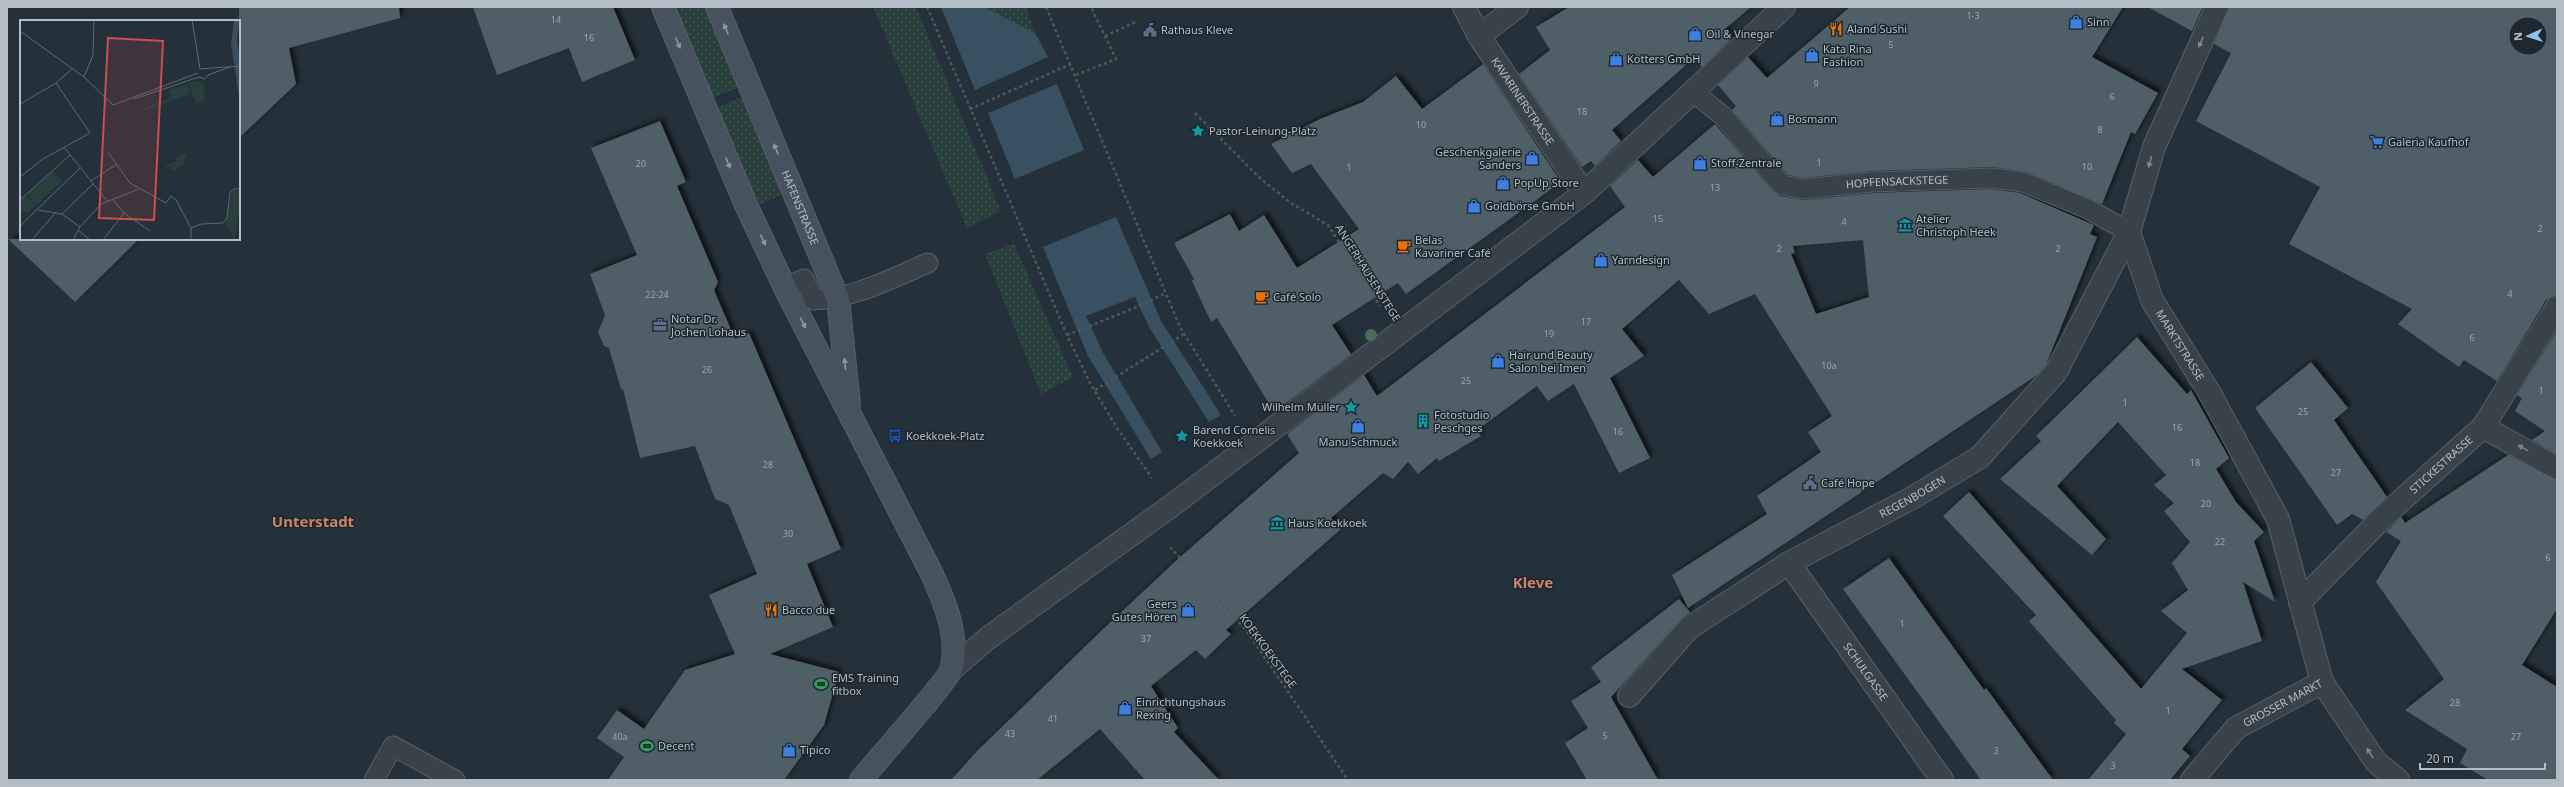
<svg xmlns="http://www.w3.org/2000/svg" width="2564" height="787" font-family="'Noto Sans',sans-serif">
	<style>
		.grass { fill: url(#grass-dots) }
		.water { fill: #395060 }
		.building { fill: #4f5e68; fill-rule: evenodd; filter: url(#shadow) }
		.lines { fill: none; stroke-linecap: round; stroke-linejoin: round }
		.lane-casing { stroke: #566068; stroke-width: 21 }
		.street-casing { stroke: #566068; stroke-width: 24 }
		.secondary-casing { stroke: #566068; stroke-width: 24 }
		.path { stroke: #485b5b; stroke-width: 2.5; stroke-dasharray: 3 3; stroke-linecap: butt }
		.lane { stroke: #37424b; stroke-width: 19 }
		.street { stroke: #37424b; stroke-width: 22 }
		.secondary { stroke: #46525d; stroke-width: 22 }
		.tree { fill: #4f6b5a }
		.oneway { fill: #8d98a1 }
		.oneway2 { fill: #7b868f }
		.labels { text-anchor: middle; stroke-width: 3; stroke-linejoin: round; paint-order: stroke }
		.number-label { font-size: 9px; fill: #9aa5ae }
		.poi-label { font-size: 11px; fill: #b3bdc6; stroke: #1d272f; text-anchor: start }
		.street-label { font-size: 11px; fill: #b3bdc6; stroke: #1d272f }
		.district-label { font-size: 15px; font-weight: bold; fill: #ce8266; stroke: #1d272f }
		.inset-road { fill: none; stroke: #5d6972; stroke-width: 1 }
		.view { fill: #cd4d50; fill-opacity: 0.15; stroke: #cd4d50; stroke-width: 2 }
		.inset-edge { fill: none; stroke: #b3bdc6; stroke-width: 2 }
	</style>
	<defs>
		<pattern id="grass-dots" width="8" height="8" patternUnits="userSpaceOnUse"><rect width="8" height="8" fill="#293f3c"/><path d="M2 2h.1M6 6h.1" fill="none" stroke="#465957" stroke-width="1.8" stroke-linecap="round"/></pattern>
		<filter id="shadow"><feDropShadow dx="3.5" dy="-3.5" stdDeviation="2" flood-color="#0009"/></filter>
	</defs>
	<rect width="100%" height="100%" fill="#24313a"/>
	<g class="grass">
		<path d="M673 7H708L741 86 711 99Z"/>
		<path d="M873 7H916L1001 211 967 228Z"/>
		<path d="M984 7H1026L1035 33Z"/>
		<path d="M744 96 786 193 758 205 716 108Z"/>
		<path d="M1014 244 1073 377 1041 394 985 254Z"/>
	</g>
	<g class="water">
		<path d="M941 7H984L1035 33 1048 57 975 90Z"/>
		<path d="M1057 84 1084 150 1015 179 988 113Z"/>
		<path d="M1116 217 1161 321 1221 415 1209 422 1149 327 1135 297 1086 316 1102 351 1162 452 1151 459 1088 356 1043 247Z"/>
	</g>
	<g class="building">
		<path d="M239 7H399L400 18 289 48 296 84 239 138Z"/>
		<path d="M473 7H613L635 60 582 82 569 48 497 75Z"/>
		<path d="M1569 7H1751L1725 29 1731 39 1702 67 1694 58 1612 130 1621 141 1595 166 1591 161 1582 167 1519 74 1550 50 1536 27Z"/>
		<path d="M1850 7H2123L2092 57 2158 93 2135 134 2131 132 2102 204 2027 172 1993 167 1872 171 1803 178 1788 175 1732 110 1736 106 1718 85 1748 57 1767 78Z"/>
		<path d="M2148 7H2203L2192 31Z"/>
		<path d="M2229 7H2557V295L2546 300 2497 381 2464 360 2459 367 2398 324 2412 309 2289 244 2320 187 2196 121 2231 53 2214 44ZM2516 24H2540V48H2516Z"/>
		<path d="M1483 64 1561 182 1406 294 1398 283 1332 325 1351 354 1274 412 1217 318 1211 322 1192 281 1194 279 1174 243 1230 214 1239 231 1264 215 1297 268 1359 229 1311 164 1292 173 1271 144 1320 119 1363 102 1396 76 1422 109Z"/>
		<path d="M660 121 686 182 677 186 718 282 714 290 735 339 749 333 841 549 807 564 833 627 770 654 839 672 824 725 784 780H608L624 757 597 738 617 710 644 729 685 670 735 654 709 595 757 574 729 505 715 499 695 446 640 458 623 389H621L609 348 604 346 598 332 605 315 590 274 637 255 591 148Z"/>
		<path d="M1715 124 1774 192 1780 196 1803 200 1873 193 1991 189 2020 193 2094 225 2090 234 2097 237 2046 365 2037 375 1688 608 1672 575 1767 514 1757 496 1821 452 1808 432 1832 416 1755 294 1709 314 1679 280 1622 329 1644 356 1610 378 1650 458 1619 473 1574 384 1548 401 1537 386 1477 430 1481 436 1439 461 1437 458 1418 474 1408 462 1393 479 1383 473 1331 518 1341 529 1226 630 1231 634 1205 659 1196 650 1151 686 1178 728 1174 732 1219 780H1145L1100 729 1037 780H951L977 751 1100 632 1179 558 1299 453 1287 434 1364 375 1377 396 1625 207 1610 186 1638 160 1653 177ZM1863 240 1869 297 1816 314 1791 254 1795 253 1793 246Z"/>
		<path d="M8 239H139L75 302Z"/>
		<path d="M2557 331V454L2532 440 2545 431 2515 411 2522 398 2517 395Z"/>
		<path d="M2137 337 2187 394 2191 390 2229 458 2216 469 2236 502 2264 532 2254 541 2275 602 2243 582 2262 641 2182 669 2222 700 2182 749 2190 756 2170 780H2088L2126 734 2114 723 2116 720 2029 621 2036 615 1943 516 1969 492 2141 689 2187 633 2161 611 2188 590 2172 563 2190 542 2164 511 2174 503 2154 485 2166 475 2118 422 2057 486 2106 539 2092 555 2000 479 2041 441 2036 436Z"/>
		<path d="M2311 362 2348 408 2334 420 2387 497 2363 520 2352 514 2337 525 2255 408Z"/>
		<path d="M2508 455 2557 480V609L2522 665 2557 687V780H2488L2460 763 2467 749 2405 710 2444 679 2376 582 2401 541 2386 532 2401 517 2405 523Z"/>
		<path d="M1889 558 1984 690 1986 688 2053 780H1981L1843 589Z"/>
		<path d="M1679 599 1690 612 1680 620 1611 697 1658 780H1587L1565 743 1588 728 1571 701 1601 682 1591 667Z"/>
	</g>
	<g class="lines">
		<g class="lane-casing">
			<g id="lane">
				<path id="s1" d="M1693 92 1723 116 1782 185 1802 189 1872 182 1992 178 2023 182 2088 209 2129 232"/>
				<path d="M785 288 804 279 814 300C855 298 890 279 928 263"/>
				<path d="M374 780 393 746 455 780"/>
			</g>
		</g>
		<g class="street-casing">
			<g id="street">
				<path id="s2" d="M1464 7 1479 36 1584 193"/>
				<path d="M1479 36 1517 7"/>
				<path id="s3" d="M2129 232 2152 300 2209 392 2278 519 2322 682 2376 762 2398 780"/>
				<path d="M2483 427 2557 468"/>
				<path id="s4" d="M1789 563 1942 780"/>
				<path id="s5" d="M2300 602 2384 516 2483 427 2557 307"/>
				<path d="M951 670 988 638 1171 506 1584 193 1784 7"/>
				<path id="s6" d="M1629 696 1689 628 1789 563 1912 498 1980 457 2056 372 2129 232 2154 147 2217 7"/>
				<path id="s7" d="M2192 780 2236 728 2322 682"/>
			</g>
		</g>
		<g class="secondary-casing">
			<g id="secondary">
				<path d="M663 7 746 205 785 288 932 574C946 605 958 634 952 668 950 678 873 765 861 780"/>
				<path id="s8" d="M717 7 838 299 849 404"/>
			</g>
		</g>
		<g class="path">
			<path d="M927 7 1067 335 1090 383 1117 428 1152 478"/>
			<path d="M1046 7 1180 327 1235 416"/>
			<path d="M1105 36 1136 22"/>
			<path d="M1076 75 1116 59 1091 7"/>
			<path d="M970 109 1071 64"/>
			<path d="M1195 113 1261 179 1291 203 1328 225 1380 306"/>
			<path d="M1067 335 1137 307 1166 293"/>
			<path d="M1095 390 1184 334"/>
			<path d="M1170 547 1246 630 1348 780"/>
		</g>
		<use href="#lane" class="lane"/>
		<use href="#street" class="street"/>
		<use href="#secondary" class="secondary"/>
	</g>
	<circle class="tree" cx="1371" cy="335" r="6"/>
	<defs><path id="oneway-solid" d="M-6-.8H1V-3.2L6.5 0L1 3.2V.8H-6Z"/></defs>
	<g class="oneway">
		<use href="#oneway-solid" transform="translate(726 29) rotate(-113)"/>
		<use href="#oneway-solid" transform="translate(678 43) rotate(67)"/>
		<use href="#oneway-solid" transform="translate(776 149) rotate(-113)"/>
		<use href="#oneway-solid" transform="translate(728 163) rotate(67)"/>
		<use href="#oneway-solid" transform="translate(763 240) rotate(65)"/>
		<use href="#oneway-solid" transform="translate(803 323) rotate(63)"/>
		<use href="#oneway-solid" transform="translate(845 364) rotate(-96)"/>
	</g>
	<g class="oneway2">
		<use href="#oneway-solid" transform="translate(2201 42) rotate(115)"/>
		<use href="#oneway-solid" transform="translate(2150 162) rotate(106)"/>
		<use href="#oneway-solid" transform="translate(2523 448) rotate(-151)"/>
		<use href="#oneway-solid" transform="translate(2370 753) rotate(-124)"/>
	</g>
	<defs>
		<g id="shop-bare" transform="scale(1.08)"><path d="M-5-2.5h2.3a2.7 3.5 0 0 1 5.4 0H5L5.5 6h-11ZM-1.5-2.5h3a1.5 2.3 0 0 0-3 0Z" fill="#3f7fe0" stroke="#1d272f" stroke-width="2.5" paint-order="stroke"/></g>
		<g id="restaurant-bare" transform="scale(1.08)"><path d="M-5-6h1v4h1v-4h1v4h1v-4h1v5L-1.5 .5V6h-2V.5L-5-1ZM5-6V6H3V1.5H1.5Q1.5-4 5-6Z" fill="#e8710a" stroke="#1d272f" stroke-width="2.5" paint-order="stroke"/></g>
		<g id="civic-bare" transform="scale(1.08)"><path d="M-.6-6.5H3V-4.5H.6V-3L4-1V1h2V6H-6V1h2V-1L-.6-3ZM-1.2 2.5V6h2.4V2.5Z" fill="#5c6f8a" stroke="#1d272f" stroke-width="2.5" paint-order="stroke"/></g>
		<g id="sight-bare" transform="scale(1.08)"><path d="M0-6L1.8-2.2L6-1.7L2.9 1.2L3.7 5.4L0 3.3L-3.7 5.4L-2.9 1.2L-6-1.7L-1.8-2.2Z" fill="#0f9aa8" stroke="#1d272f" stroke-width="2.5" paint-order="stroke"/></g>
		<g id="supermarket-bare" transform="scale(1.08)"><path d="M-6-5.5h2.5l.6 2H6L4.5 2H-2.5L-4.4-4H-6ZM-1.5 3.2a1.3 1.3 0 1 0 .1 0ZM3 3.2a1.3 1.3 0 1 0 .1 0Z" fill="#3f7fe0" stroke="#1d272f" stroke-width="2.5" paint-order="stroke"/></g>
		<g id="museum-bare" transform="scale(1.08)"><path d="M0-6L6-3V-2H-6V-3ZM-5-1h2V3h-2ZM-1-1h2V3h-2ZM3-1h2V3H3ZM-6 4H6V6H-6Z" fill="#0f9aa8" stroke="#1d272f" stroke-width="2.5" paint-order="stroke"/></g>
		<g id="cafe-bare" transform="scale(1.08)"><path d="M-5.5-4.5H6V0H3Q3 3.5 0 3.5H-2.5Q-5.5 3.5-5.5 0ZM3-3.2v2h1.7v-2ZM-6 4.5H4V6H-6Z" fill="#e8710a" stroke="#1d272f" stroke-width="2.5" paint-order="stroke"/></g>
		<g id="office-bare" transform="scale(1.08)"><path d="M-6-3h4V-5.5h4V-3h4V5H-6ZM-1-4.5V-3h2v-1.5ZM-6 0V1H6V0Z" fill="#5c6f8a" stroke="#1d272f" stroke-width="2.5" paint-order="stroke"/></g>
		<g id="building-bare" transform="scale(1.08)"><path d="M-4-6H4V6H1V3H-1V6H-4ZM-2.5-4.3h1.7v1.8h-1.7ZM.8-4.3h1.7v1.8H.8ZM-2.5-1h1.7V.8h-1.7ZM.8-1h1.7V.8H.8Z" fill="#0f9aa8" stroke="#1d272f" stroke-width="2.5" paint-order="stroke"/></g>
		<g id="bus-bare" transform="scale(1.08)"><path d="M-5-6H5V4H4V6H2V4H-2V6H-4V4H-5ZM-3.5-4V0h7V-4ZM-3.5 1.2v1.5H-2V1.2ZM2 1.2v1.5H3.5V1.2Z" fill="#1a4fb4" stroke="#1d272f" stroke-width="2.5" paint-order="stroke"/></g>
		<g id="stadium-bare" transform="scale(1.08)"><path d="M0-5a6.5 5 0 1 0 0 10a6.5 5 0 1 0 0-10ZM-3.5-1.8h7v3.6h-7Z" fill="#2e9e5b" stroke="#1d272f" stroke-width="2.5" paint-order="stroke"/></g>
	</defs>
	<g fill-rule="evenodd">
		<use href="#shop-bare" x="2076" y="22"/>
		<use href="#restaurant-bare" x="1836" y="29"/>
		<use href="#civic-bare" x="1150" y="30"/>
		<use href="#shop-bare" x="1695" y="34"/>
		<use href="#shop-bare" x="1812" y="55"/>
		<use href="#shop-bare" x="1616" y="59"/>
		<use href="#shop-bare" x="1777" y="119"/>
		<use href="#sight-bare" x="1198" y="131"/>
		<use href="#supermarket-bare" x="2377" y="142"/>
		<use href="#shop-bare" x="1532" y="158"/>
		<use href="#shop-bare" x="1700" y="163"/>
		<use href="#shop-bare" x="1503" y="183"/>
		<use href="#shop-bare" x="1474" y="206"/>
		<use href="#museum-bare" x="1905" y="225"/>
		<use href="#cafe-bare" x="1404" y="246"/>
		<use href="#shop-bare" x="1601" y="260"/>
		<use href="#cafe-bare" x="1262" y="297"/>
		<use href="#office-bare" x="660" y="325"/>
		<use href="#shop-bare" x="1498" y="361"/>
		<use href="#sight-bare" x="1351" y="407"/>
		<use href="#building-bare" x="1423" y="421"/>
		<use href="#shop-bare" x="1358" y="426"/>
		<use href="#bus-bare" x="895" y="436"/>
		<use href="#sight-bare" x="1182" y="436"/>
		<use href="#civic-bare" x="1810" y="483"/>
		<use href="#museum-bare" x="1277" y="523"/>
		<use href="#restaurant-bare" x="771" y="610"/>
		<use href="#shop-bare" x="1188" y="610"/>
		<use href="#stadium-bare" x="821" y="684"/>
		<use href="#shop-bare" x="1125" y="708"/>
		<use href="#stadium-bare" x="647" y="746"/>
		<use href="#shop-bare" x="789" y="750"/>
	</g>
	<g class="labels">
		<g class="number-label">
			<text x="1973" y="19">1-3</text>
			<text x="556" y="23">14</text>
			<text x="589" y="41">16</text>
			<text x="1891" y="48">5</text>
			<text x="1816" y="87">9</text>
			<text x="2112" y="100">6</text>
			<text x="1582" y="115">18</text>
			<text x="1421" y="128">10</text>
			<text x="2100" y="133">8</text>
			<text x="1819" y="166">1</text>
			<text x="641" y="167">20</text>
			<text x="2087" y="170">10</text>
			<text x="1349" y="171">1</text>
			<text x="1715" y="191">13</text>
			<text x="1658" y="222">15</text>
			<text x="1844" y="225">4</text>
			<text x="2540" y="232">2</text>
			<text x="1779" y="252">2</text>
			<text x="2058" y="252">2</text>
			<text x="2510" y="297">4</text>
			<text x="657" y="298">22-24</text>
			<text x="1586" y="325">17</text>
			<text x="1549" y="337">19</text>
			<text x="2472" y="341">6</text>
			<text x="1829" y="369">10a</text>
			<text x="707" y="373">26</text>
			<text x="1466" y="384">25</text>
			<text x="2541" y="394">1</text>
			<text x="2125" y="406">1</text>
			<text x="2303" y="415">25</text>
			<text x="2177" y="431">16</text>
			<text x="1618" y="435">16</text>
			<text x="2195" y="466">18</text>
			<text x="768" y="468">28</text>
			<text x="2336" y="476">27</text>
			<text x="2206" y="507">20</text>
			<text x="788" y="537">30</text>
			<text x="2220" y="545">22</text>
			<text x="2548" y="561">6</text>
			<text x="1902" y="627">1</text>
			<text x="1146" y="642">37</text>
			<text x="2455" y="706">28</text>
			<text x="2168" y="714">1</text>
			<text x="1053" y="722">41</text>
			<text x="1010" y="737">43</text>
			<text x="1605" y="739">5</text>
			<text x="620" y="740">40a</text>
			<text x="2516" y="740">27</text>
			<text x="1996" y="754">3</text>
			<text x="2113" y="769">3</text>
		</g>
		<g class="poi-label">
			<text x="2087" y="26">Sinn</text>
			<text x="1847" y="33">Aland Sushi</text>
			<text x="1161" y="34">Rathaus Kleve</text>
			<text x="1706" y="38">Oil &amp; Vinegar</text>
			<text x="1823" y="53">Kata Rina<tspan x="1823" dy="13">Fashion</tspan></text>
			<text x="1627" y="63">Kotters GmbH</text>
			<text x="1788" y="123">Bosmann</text>
			<text x="1209" y="135">Pastor-Leinung-Platz</text>
			<text x="2388" y="146">Galeria Kaufhof</text>
			<text x="1521" y="156" text-anchor="end">Geschenkgalerie<tspan x="1521" dy="13">Sanders</tspan></text>
			<text x="1711" y="167">Stoff-Zentrale</text>
			<text x="1514" y="187">PopUp Store</text>
			<text x="1485" y="210">Goldbörse GmbH</text>
			<text x="1916" y="223">Atelier<tspan x="1916" dy="13">Christoph Heek</tspan></text>
			<text x="1415" y="244">Belas<tspan x="1415" dy="13">Kavariner Café</tspan></text>
			<text x="1612" y="264">Yarndesign</text>
			<text x="1273" y="301">Café Solo</text>
			<text x="671" y="323">Notar Dr.<tspan x="671" dy="13">Jochen Lohaus</tspan></text>
			<text x="1509" y="359">Hair und Beauty<tspan x="1509" dy="13">Salon bei Imen</tspan></text>
			<text x="1340" y="411" text-anchor="end">Wilhelm Müller</text>
			<text x="1434" y="419">Fotostudio<tspan x="1434" dy="13">Peschges</tspan></text>
			<text x="1193" y="434">Barend Cornelis<tspan x="1193" dy="13">Koekkoek</tspan></text>
			<text x="906" y="440">Koekkoek-Platz</text>
			<text x="1358" y="446" text-anchor="middle">Manu Schmuck</text>
			<text x="1821" y="487">Café Hope</text>
			<text x="1288" y="527">Haus Koekkoek</text>
			<text x="1177" y="608" text-anchor="end">Geers<tspan x="1177" dy="13">Gutes Hören</tspan></text>
			<text x="782" y="614">Bacco due</text>
			<text x="832" y="682">EMS Training<tspan x="832" dy="13">fitbox</tspan></text>
			<text x="1136" y="706">Einrichtungshaus<tspan x="1136" dy="13">Rexing</tspan></text>
			<text x="658" y="750">Decent</text>
			<text x="800" y="754">Tipico</text>
		</g>
		<g class="street-label">
			<text dy="4" stroke="none"><textPath href="#s2" startOffset="111">KAVARINERSTRASSE</textPath></text>
			<text dy="4" stroke="none"><textPath href="#s1" startOffset="245">HOPFENSACKSTEGE</textPath></text>
			<text dy="4" stroke="none"><textPath href="#s8" startOffset="217">HAFENSTRASSE</textPath></text>
			<text transform="translate(1368 273) rotate(58)" y="4">ANGERHAUSENSTEGE</text>
			<text dy="4" stroke="none"><textPath href="#s3" startOffset="125">MARKTSTRASSE</textPath></text>
			<text dy="4" stroke="none"><textPath href="#s5" startOffset="197">STICKESTRASSE</textPath></text>
			<text dy="4" stroke="none"><textPath href="#s6" startOffset="350">REGENBOGEN</textPath></text>
			<text transform="translate(1268 651) rotate(54)" y="4">KOEKKOEKSTEGE</text>
			<text dy="4" stroke="none"><textPath href="#s4" startOffset="133">SCHULGASSE</textPath></text>
			<text dy="4" stroke="none"><textPath href="#s7" startOffset="121">GROSSER MARKT</textPath></text>
		</g>
		<g class="district-label">
			<text x="313" y="527">Unterstadt</text>
			<text x="1533" y="588">Kleve</text>
		</g>
	</g>
	<g transform="translate(20 20)">
		<rect width="220" height="220" fill="#24313a"/>
		<path d="M178 61 184 64 185 80 176 83 169 63ZM167 64 170 74 152 80 149 70ZM149 75 151 81 125 90 124 88 148 79Z" fill="#293f3c"/>
		<path d="M163 133 167 134 164 144 153 151 149 146 147 148 145 146 156 141 155 138ZM18 164 27 175 16 186 7 174Z" fill="#293f3c"/>
		<path d="M33 151 42 161 27 175 18 164ZM215 170 220 171V191L214 220 206 203 212 173Z" fill="#293f3c"/>
		<path d="M6 175 15 186 7 194 0 188V181Z" fill="#293f3c"/>
		<path d="M214 0H220L217 19 220 40V82L211 23Z" fill="#395060"/>
		<path class="inset-road" d="M172 0 180 49M0 11 64 57 93 85 178 53M180 49 220 46M188 55 210 47M64 57 73 35 74 0M179 57 185 59 189 54M114 79 179 57M0 84 36 63 52 49M44 127 87 181M88 132 110 163 146 183 151 176 156 180 171 208V220M0 157 23 139 70 113 36 63M71 161 97 144M0 180 50 135M93 180 104 193 130 211M18 190 42 194 60 207M42 194 73 164M0 206 60 148M171 208 181 204 203 203 207 198 210 173 214 169H220M58 210 70 220M12 220 36 192M53 220 60 207 81 184 119 169M83 220 104 193"/>
		<path class="view" d="M88 18 143 21 134 200 79 198Z"/>
		<rect width="220" height="220" class="inset-edge"/>
	</g>
	<rect width="2564" height="787" fill="none" stroke="#b3bdc6" stroke-width="16"/>
	<g transform="translate(2528 36) rotate(267)"><circle r="19" fill="#1d272f" stroke="#59636b"/>
	<path d="M0-3L7 15L0 10L-7 15Z" fill="#8cc4f2"/>
	<text y="-6" font-size="11" font-weight="bold" text-anchor="middle" fill="#b3bdc6">N</text>
	</g>
	<path d="M2420 763v6h125v-6" fill="none" stroke="#b3bdc6" stroke-width="2"/>
	<text x="2426" y="763" font-size="12" fill="#b3bdc6" stroke="#1d272f" stroke-width="3" paint-order="stroke">20 m</text>
</svg>
